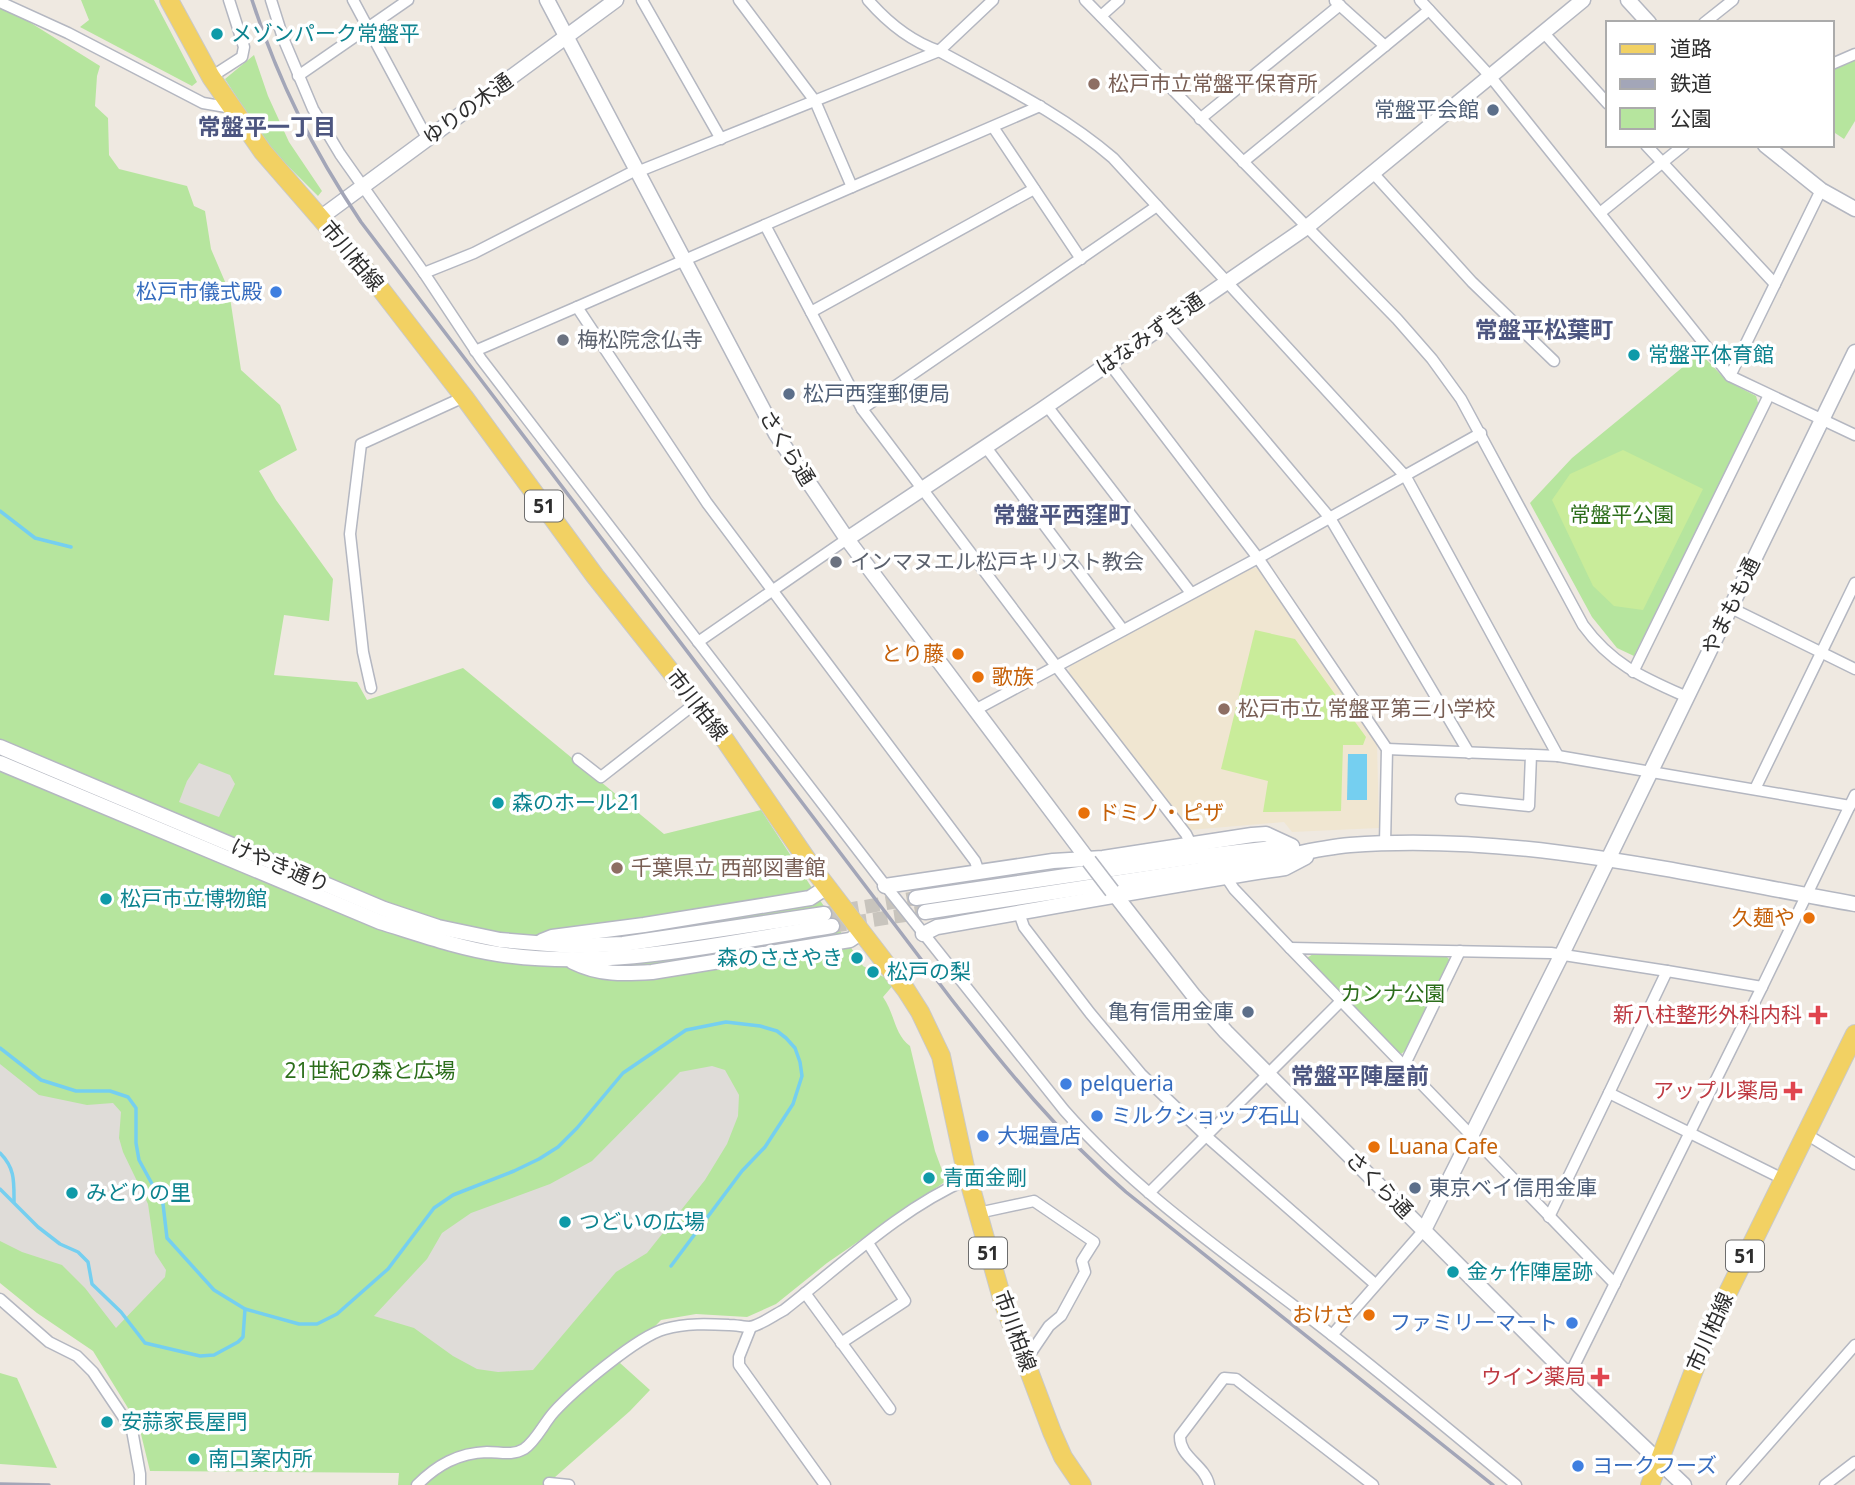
<svg xmlns="http://www.w3.org/2000/svg" width="1855" height="1485" font-family="'Noto Sans','Noto Sans JP',sans-serif">
	<style>
		.education { fill: #f0e6d1 }
		.green { fill: #b6e59e }
		.pitch { fill: #c9ec9a }
		.plaza { fill: #dfdcd8 }
		.water { fill: #75cff0 }
		.lines { fill: none; stroke-linecap: round; stroke-linejoin: round }
		.stream { stroke: #75cff0; stroke-width: 3.5 }
		.tertiary-tunnel { stroke: #c8c4bd; stroke-width: 14; stroke-dasharray: 14 7; stroke-linecap: butt }
		.minor-casing { stroke: #b4b7c1; stroke-width: 13 }
		.tertiary-casing { stroke: #b4b7c1; stroke-width: 17 }
		.primary-casing { stroke: #c9c9c9; stroke-width: 20 }
		.minor { stroke: #fff; stroke-width: 10 }
		.tertiary { stroke: #fff; stroke-width: 14 }
		.primary { stroke: #f2d163; stroke-width: 18 }
		.rail { stroke: #a3a6b8; stroke-width: 3.5 }
		.tertiary-bridge-casing { stroke: #b4b7c1; stroke-width: 17; stroke-linecap: butt }
		.tertiary-bridge { stroke: #fff; stroke-width: 14 }
		.culture-dot { fill: #0f9aa8; stroke: #fff; stroke-width: 2.5 }
		.education-dot { fill: #8d6e63; stroke: #fff; stroke-width: 2.5 }
		.service-dot { fill: #5c6f8a; stroke: #fff; stroke-width: 2.5 }
		.shop-dot { fill: #3f7fe0; stroke: #fff; stroke-width: 2.5 }
		.worship-dot { fill: #6b7280; stroke: #fff; stroke-width: 2.5 }
		.food-dot { fill: #e8710a; stroke: #fff; stroke-width: 2.5 }
		.health-dot { fill: #e0444e; stroke: #fff; stroke-width: 2.5 }
		.labels { text-anchor: middle; stroke-width: 7; stroke-linejoin: round; paint-order: stroke }
		.shield { fill: #fff; stroke: #6d6d6d; stroke-width: 2 }
		.shield-label { font-size: 19px; font-weight: bold; fill: #2e2e2e }
		.culture-label { font-size: 21px; fill: #0d838f; stroke: #fff; text-anchor: start }
		.education-label { font-size: 21px; fill: #785e54; stroke: #fff; text-anchor: start }
		.street-label { font-size: 21px; fill: #2e2e2e; stroke: #fff }
		.service-label { font-size: 21px; fill: #4e5e75; stroke: #fff; text-anchor: end }
		.shop-label { font-size: 21px; fill: #366cbe; stroke: #fff; text-anchor: start }
		.worship-label { font-size: 21px; fill: #5b616d; stroke: #fff; text-anchor: start }
		.park-label { font-size: 21px; fill: #2c6e1b; stroke: #fff }
		.food-label { font-size: 21px; fill: #c56008; stroke: #fff; text-anchor: end }
		.health-label { font-size: 21px; fill: #be3a42; stroke: #fff; text-anchor: end }
		.neighbourhood-label { font-size: 23px; font-weight: bold; fill: #4d5680; stroke: #fff }
	</style>
	<rect width="100%" height="100%" fill="#efe9e1"/>
	<path class="education" d="M1251 568H1258L1377 742 1379 828 1292 832 1284 822 1190 830 1068 676 1070 666Z"/>
	<g class="green">
		<path d="M81 0H154L197 82 192 86 80 27 89 20Z"/>
		<path d="M0 7 10 10 100 66 97 76 95 106 108 118 109 155 119 169 187 186 194 206 205 211 211 249 229 291 241 370 280 405 297 450 259 471 276 500 333 579 329 621 284 615 274 675 357 682 367 700 463 668 664 834 761 810 863 966 895 983 883 997C895 1014 894 1034 910 1046L935 1151 946 1181 827 1263 776 1304 747 1317 696 1314 661 1320 620 1363 650 1390 630 1411 546 1485H398L399 1473 150 1471 139 1426 93 1351 37 1313 0 1283Z"/>
		<path d="M254 55 268 96 289 142 322 191 318 196 269 147 225 79Z"/>
		<path d="M1855 57V121L1844 139 1832 131V67Z"/>
		<path d="M1700 353 1727 381 1756 396 1759 406 1634 656 1617 648 1592 617 1530 503 1572 458Z"/>
		<path d="M1313 954 1447 957 1450 960 1406 1050 1401 1054 1307 958Z"/>
		<path d="M0 1373 17 1378 57 1468 0 1464Z"/>
	</g>
	<g class="pitch">
		<path d="M1623 450 1703 489 1643 610 1614 606 1593 586 1552 500 1570 474Z"/>
		<path d="M1255 630 1295 639 1366 737 1363 745H1343L1341 811 1263 812 1268 781 1221 769Z"/>
	</g>
	<g class="plaza">
		<path d="M199 763 230 775 235 784 219 817 179 802 187 781Z"/>
		<path d="M0 1064 39 1095 87 1105 113 1103 121 1112 119 1138 123 1152 148 1204 155 1253 166 1270 165 1277 116 1328 85 1288 62 1265 22 1252 0 1241Z"/>
		<path d="M712 1066 725 1070 739 1095 738 1116 727 1144 705 1180 647 1253 616 1272 533 1370 498 1372 477 1369 453 1356 414 1328 374 1316 427 1259 442 1233 471 1213 550 1184 592 1161 680 1072Z"/>
	</g>
	<path class="water" d="M1348 754H1367V800H1347Z"/>
	<g class="lines">
		<g class="stream">
			<path d="M0 511 35 538 71 547"/>
			<path d="M0 1048 41 1080 76 1091H110L128 1097 136 1108V1143L139 1160 163 1204 167 1238 214 1290 245 1309 299 1324H317L337 1314 388 1269 434 1208 453 1195 514 1171 539 1159 558 1147 577 1128 623 1073 686 1030 726 1022 760 1026 777 1031 786 1038 795 1048 800 1062 802 1076 793 1104 765 1147 742 1171 671 1266"/>
			<path d="M0 1153C15 1168 14 1181 14 1202"/>
			<path d="M0 1189 38 1227 60 1244 78 1252 88 1262 92 1284 121 1312 145 1343 200 1356 214 1355 238 1342 243 1337 245 1309"/>
		</g>
		<g class="tertiary-tunnel">
			<path d="M824 914 916 898"/>
			<path d="M832 926 925 912"/>
		</g>
		<g class="minor-casing">
			<g id="minor">
				<path d="M271 0 283 38 313 109 340 154 424 273 481 359 881 880 1064 1110C1136 1192 1228 1255 1314 1321 1383 1374 1449 1430 1516 1485"/>
				<path d="M353 0 427 138"/>
				<path d="M642 0 721 139"/>
				<path d="M739 0 815 101 852 187 1040 106"/>
				<path d="M868 0C888 23 910 41 939 51 999 84 1061 113 1113 158L1406 477 1558 756"/>
				<path d="M1085 0 1397 319 1432 359 1461 399 1583 625C1612 665 1644 678 1687 697"/>
				<path d="M1420 0 1490 76 1730 376 1855 435"/>
				<path d="M1335 1 1385 46"/>
				<path d="M0 2 68 33 203 103 232 108"/>
				<path d="M1101 16 1119 0"/>
				<path d="M1704 23 1733 0"/>
				<path d="M1543 32 1608 104"/>
				<path d="M1832 64 1855 54"/>
				<path d="M298 76 408 0"/>
				<path d="M211 77 242 57 244 47 229 0"/>
				<path d="M1200 119 1340 5"/>
				<path d="M993 127 1081 259"/>
				<path d="M1646 145 1775 284"/>
				<path d="M1243 162 1429 10"/>
				<path d="M637 172 939 51 993 0"/>
				<path d="M1373 173 1472 282 1554 361"/>
				<path d="M1600 213 1684 145"/>
				<path d="M765 225 862 409 1056 666 1186 834 1191 844"/>
				<path d="M424 273 474 253 636 170"/>
				<path d="M577 307 852 187"/>
				<path d="M811 312 1034 189"/>
				<path d="M1166 323 1330 518 1469 753"/>
				<path d="M475 351 577 307 707 503 975 861 979 872"/>
				<path d="M1109 363 1258 558 1387 749 1385 844"/>
				<path d="M1730 376 1821 190"/>
				<path d="M1047 406 1191 593"/>
				<path d="M862 409 1157 206"/>
				<path d="M985 446 1123 630"/>
				<path d="M1731 608 1855 669"/>
				<path d="M698 642 847 539"/>
				<path d="M1633 672 1769 395"/>
				<path d="M371 688 363 652 350 534 361 444 464 397"/>
				<path d="M975 710 1258 558 1481 433"/>
				<path d="M1387 749 1558 756 1850 806"/>
				<path d="M578 759 601 777 697 702"/>
				<path d="M1755 789 1855 583"/>
				<path d="M1461 799 1529 806 1531 755"/>
				<path d="M1226 877 1234 889 1290 948"/>
				<path d="M1019 913 1024 927 1090 1013 1141 1074 1206 1136 1375 1284"/>
				<path d="M1667 971 1762 987 1855 795"/>
				<path d="M1404 1066 1460 951"/>
				<path d="M1806 1134 1855 1164"/>
				<path d="M1149 1193 1340 1002"/>
				<path d="M978 1213 1034 1201 1094 1242 1082 1261 1085 1272 1061 1316 1049 1326 1030 1354 1025 1357"/>
				<path d="M1549 1217 1609 1093"/>
				<path d="M1615 1284 1290 948 1551 953 1667 971 1609 1093 1783 1179"/>
				<path d="M805 1293 890 1409"/>
				<path d="M0 1299 49 1342 77 1356 93 1372 132 1430 140 1474V1485"/>
				<path d="M751 1327 739 1357V1365L825 1485"/>
				<path d="M1332 1335 1424 1230"/>
				<path d="M841 1343 905 1301 868 1243"/>
				<path d="M1569 1376 1762 987"/>
				<path d="M549 1483 569 1485"/>
				<path d="M417 1485C437 1465 458 1453 487 1452 500 1452 512 1456 524 1449 536 1441 544 1423 554 1412 574 1390 638 1336 665 1329 686 1323 708 1324 729 1325 736 1325 744 1327 750 1327 761 1325 774 1315 784 1310 843 1264 899 1209 968 1179"/>
				<path d="M1209 1485C1205 1465 1179 1457 1180 1436L1224 1378 1236 1379 1373 1485"/>
				<path d="M1732 1485 1855 1345"/>
				<path d="M1825 1485 1855 1462"/>
			</g>
		</g>
		<g class="tertiary-casing">
			<g id="tertiary">
				<path d="M547 0 776 434 847 539 1089 861"/>
				<path d="M1628 0 1649 23"/>
				<path d="M1765 145 1821 190 1855 209"/>
				<path d="M320 218 616 0"/>
				<path d="M847 539 1041 410 1307 227 1583 0"/>
				<path d="M0 747 384 909 438 927 500 940 572 946 623 944 824 914"/>
				<path d="M0 763 380 922C419 934 458 948 498 954 610 971 722 943 832 926"/>
				<path d="M885 886 1053 861 1103 858 1252 835 1266 834 1292 846"/>
				<path d="M1112 891 1194 996 1226 1032 1569 1376 1684 1485"/>
				<path d="M916 898 1194 857 1290 846"/>
				<path d="M925 912 1277 858C1301 853 1325 847 1350 845 1518 832 1691 875 1855 904"/>
				<path d="M923 934 937 927C1053 907 1168 885 1285 868L1306 857"/>
				<path d="M542 941 552 937 644 925 810 898 827 887"/>
				<path d="M573 962C599 975 624 974 652 972L850 940 862 932"/>
				<path d="M1424 1230 1562 954 1855 352"/>
			</g>
		</g>
		<g class="primary-casing">
			<g id="primary">
				<path d="M169 0 211 77 263 152 369 274 464 397 595 576 725 740 814 870 906 990 920 1012 941 1056 965 1167 1003 1302 1052 1432 1063 1457 1082 1485"/>
				<path d="M1650 1485 1709 1331 1855 1034"/>
			</g>
		</g>
		<use href="#minor" class="minor"/>
		<use href="#tertiary" class="tertiary"/>
		<use href="#primary" class="primary"/>
		<g class="rail">
			<path d="M252 0C279 83 313 150 361 222L952 1000C1006 1069 1060 1135 1126 1192L1493 1485"/>
			<path d="M0 1484 49 1485"/>
		</g>
		<g class="tertiary-bridge-casing">
			<path id="tertiary-bridge" d="M1089 861 1112 891"/>
		</g>
		<use href="#tertiary-bridge" class="tertiary-bridge"/>
	</g>
	<g class="culture-dot">
		<circle cx="217" cy="34" r="7"/>
		<circle cx="1634" cy="355" r="7"/>
		<circle cx="498" cy="803" r="7"/>
		<circle cx="106" cy="899" r="7"/>
		<circle cx="857" cy="958" r="7"/>
		<circle cx="873" cy="972" r="7"/>
		<circle cx="929" cy="1178" r="7"/>
		<circle cx="72" cy="1193" r="7"/>
		<circle cx="565" cy="1222" r="7"/>
		<circle cx="1453" cy="1272" r="7"/>
		<circle cx="107" cy="1422" r="7"/>
		<circle cx="194" cy="1459" r="7"/>
	</g>
	<g class="education-dot">
		<circle cx="1094" cy="84" r="7"/>
		<circle cx="1224" cy="709" r="7"/>
		<circle cx="617" cy="868" r="7"/>
	</g>
	<g class="service-dot">
		<circle cx="1493" cy="110" r="7"/>
		<circle cx="789" cy="394" r="7"/>
		<circle cx="1248" cy="1012" r="7"/>
		<circle cx="1415" cy="1188" r="7"/>
	</g>
	<g class="shop-dot">
		<circle cx="276" cy="292" r="7"/>
		<circle cx="1066" cy="1084" r="7"/>
		<circle cx="1097" cy="1116" r="7"/>
		<circle cx="983" cy="1136" r="7"/>
		<circle cx="1572" cy="1323" r="7"/>
		<circle cx="1578" cy="1466" r="7"/>
	</g>
	<g class="worship-dot">
		<circle cx="563" cy="340" r="7"/>
		<circle cx="836" cy="562" r="7"/>
	</g>
	<g class="food-dot">
		<circle cx="958" cy="654" r="7"/>
		<circle cx="978" cy="677" r="7"/>
		<circle cx="1084" cy="813" r="7"/>
		<circle cx="1809" cy="918" r="7"/>
		<circle cx="1374" cy="1147" r="7"/>
		<circle cx="1369" cy="1315" r="7"/>
	</g>
	<g class="health-dot">
		<path d="M1814.5 1004.5h7v7h7v7h-7v7h-7v-7h-7v-7h7z"/>
		<path d="M1789.5 1080.5h7v7h7v7h-7v7h-7v-7h-7v-7h7z"/>
		<path d="M1596.5 1366.5h7v7h7v7h-7v7h-7v-7h-7v-7h7z"/>
	</g>
	<g class="labels">
		<g class="shield">
			<rect x="525" y="490.5" width="38" height="31" rx="5"/>
			<rect x="969" y="1237.5" width="38" height="31" rx="5"/>
			<rect x="1726" y="1240.5" width="38" height="31" rx="5"/>
		</g>
		<g class="shield-label">
			<text x="544" y="513">51</text>
			<text x="988" y="1260">51</text>
			<text x="1745" y="1263">51</text>
		</g>
		<g class="culture-label">
			<text x="231" y="41">メゾンパーク常盤平</text>
			<text x="1648" y="362">常盤平体育館</text>
			<text x="512" y="810">森のホール21</text>
			<text x="120" y="906">松戸市立博物館</text>
			<text x="843" y="965" text-anchor="end">森のささやき</text>
			<text x="887" y="979">松戸の梨</text>
			<text x="943" y="1185">青面金剛</text>
			<text x="86" y="1200">みどりの里</text>
			<text x="579" y="1229">つどいの広場</text>
			<text x="1467" y="1279">金ヶ作陣屋跡</text>
			<text x="121" y="1429">安蒜家長屋門</text>
			<text x="208" y="1466">南口案内所</text>
		</g>
		<g class="education-label">
			<text x="1108" y="91">松戸市立常盤平保育所</text>
			<text x="1238" y="716">松戸市立 常盤平第三小学校</text>
			<text x="631" y="875">千葉県立 西部図書館</text>
		</g>
		<g class="street-label">
			<text transform="translate(468 109) rotate(-36)" y="7">ゆりの木通</text>
			<text transform="translate(352 256) rotate(50)" y="7">市川柏線</text>
			<text transform="translate(1150 334) rotate(-35)" y="7">はなみずき通</text>
			<text transform="translate(787 448) rotate(58)" y="7">さくら通</text>
			<text transform="translate(1731 606) rotate(-64)" y="7">やまもも通</text>
			<text transform="translate(697 705) rotate(52)" y="7">市川柏線</text>
			<text transform="translate(280 866) rotate(23)" y="7">けやき通り</text>
			<text transform="translate(1379 1185) rotate(45)" y="7">さくら通</text>
			<text transform="translate(1015 1331) rotate(70)" y="7">市川柏線</text>
			<text transform="translate(1710 1332) rotate(-66)" y="7">市川柏線</text>
		</g>
		<g class="service-label">
			<text x="1479" y="117">常盤平会館</text>
			<text x="803" y="401" text-anchor="start">松戸西窪郵便局</text>
			<text x="1234" y="1019">亀有信用金庫</text>
			<text x="1429" y="1195" text-anchor="start">東京ベイ信用金庫</text>
		</g>
		<g class="shop-label">
			<text x="262" y="299" text-anchor="end">松戸市儀式殿</text>
			<text x="1080" y="1091">pelqueria</text>
			<text x="1111" y="1123">ミルクショップ石山</text>
			<text x="997" y="1143">大堀畳店</text>
			<text x="1558" y="1330" text-anchor="end">ファミリーマート</text>
			<text x="1592" y="1473">ヨークフーズ</text>
		</g>
		<g class="worship-label">
			<text x="577" y="347">梅松院念仏寺</text>
			<text x="850" y="569">インマヌエル松戸キリスト教会</text>
		</g>
		<g class="park-label">
			<text x="1622" y="522">常盤平公園</text>
			<text x="1393" y="1001">カンナ公園</text>
			<text x="370" y="1078">21世紀の森と広場</text>
		</g>
		<g class="food-label">
			<text x="944" y="661">とり藤</text>
			<text x="992" y="684" text-anchor="start">歌族</text>
			<text x="1098" y="820" text-anchor="start">ドミノ・ピザ</text>
			<text x="1795" y="925">久麺や</text>
			<text x="1388" y="1154" text-anchor="start">Luana Cafe</text>
			<text x="1355" y="1322">おけさ</text>
		</g>
		<g class="health-label">
			<text x="1802" y="1022">新八柱整形外科内科</text>
			<text x="1779" y="1098">アップル薬局</text>
			<text x="1586" y="1384">ウイン薬局</text>
		</g>
		<g class="neighbourhood-label">
			<text x="267" y="135">常盤平一丁目</text>
			<text x="1544" y="338">常盤平松葉町</text>
			<text x="1062" y="523">常盤平西窪町</text>
			<text x="1360" y="1084">常盤平陣屋前</text>
		</g>
	</g>
	<rect x="1606" y="21" width="228" height="126" fill="#ffffff" stroke="#ababab" stroke-width="2"/>
	<rect x="1620" y="44" width="35" height="10" fill="#f2d163" stroke="#ababab" stroke-width="2"/>
	<text x="1670" y="56" font-size="21" fill="#2e2e2e">道路</text>
	<rect x="1620" y="79" width="35" height="10" fill="#a3a6b8" stroke="#ababab" stroke-width="2"/>
	<text x="1670" y="91" font-size="21" fill="#2e2e2e">鉄道</text>
	<rect x="1620" y="108" width="35" height="21" fill="#b6e59e" stroke="#ababab" stroke-width="2"/>
	<text x="1670" y="126" font-size="21" fill="#2e2e2e">公園</text>
</svg>
